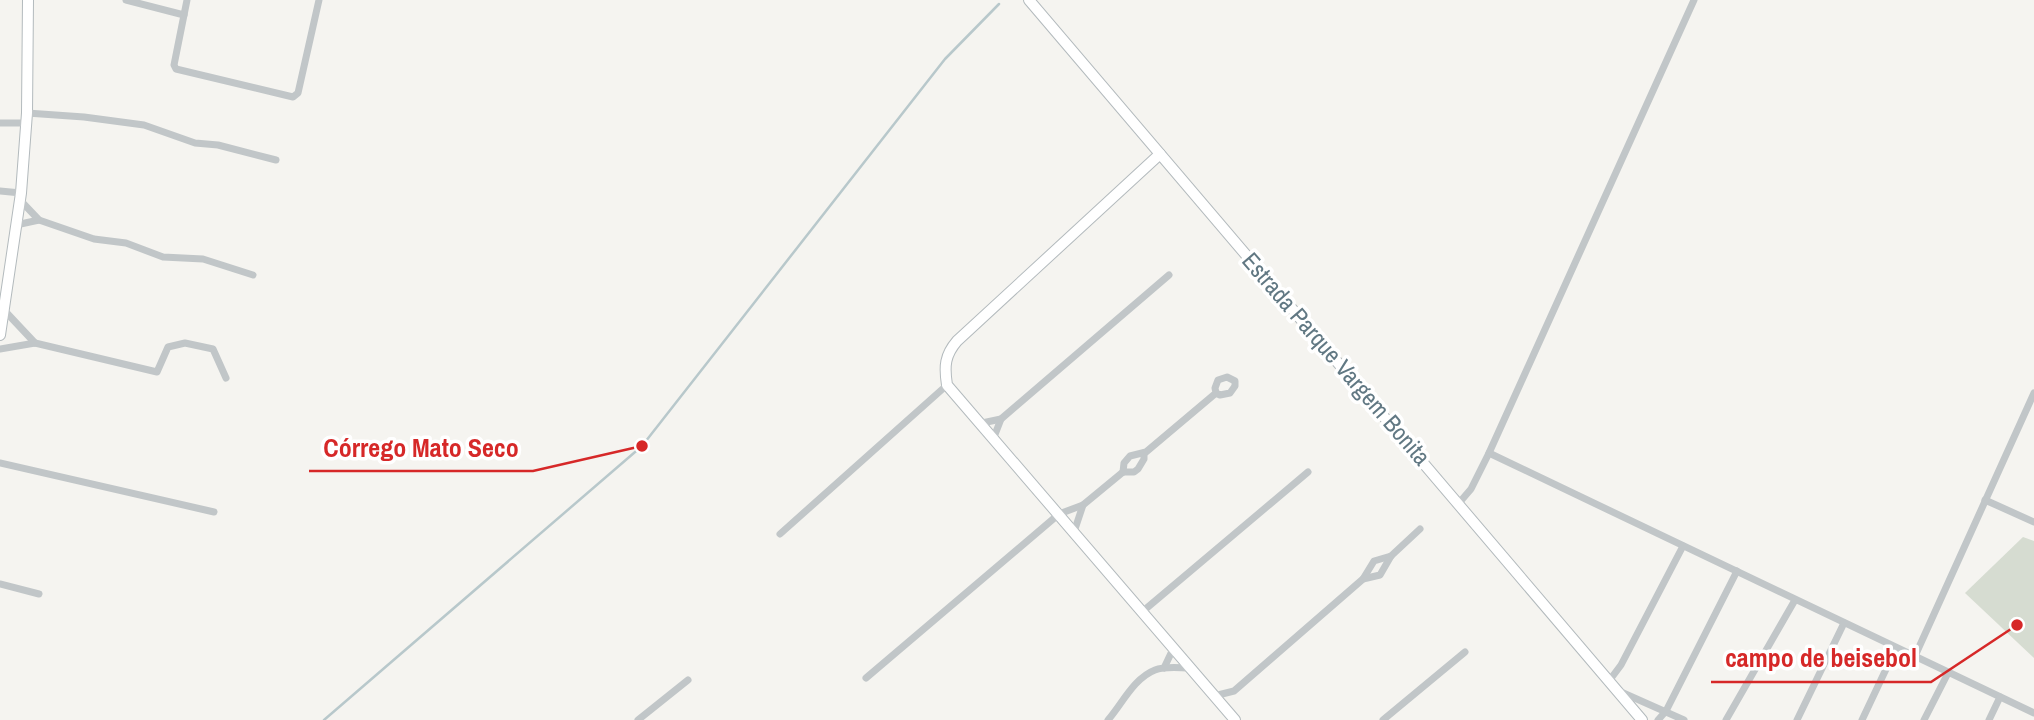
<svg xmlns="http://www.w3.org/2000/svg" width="2034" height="720" font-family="'Archivo Narrow',sans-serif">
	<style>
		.green { fill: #d6dcd1 }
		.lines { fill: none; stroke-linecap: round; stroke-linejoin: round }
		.stream { stroke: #b8c8cb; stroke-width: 2.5 }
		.secondary-casing { stroke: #b3babd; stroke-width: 12 }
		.street { stroke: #c1c6c8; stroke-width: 7 }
		.secondary { stroke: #fff; stroke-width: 10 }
		.labels { text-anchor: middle; stroke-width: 7; stroke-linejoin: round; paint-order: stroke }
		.street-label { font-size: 24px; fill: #617883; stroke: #fff }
		.leader { fill: none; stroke: #d62828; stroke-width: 2.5 }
		.callout-dot { fill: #d62828; stroke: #fff; stroke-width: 2.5 }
		.callout-label { font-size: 26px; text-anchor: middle; font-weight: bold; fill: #d62828; stroke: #fff; stroke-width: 7; stroke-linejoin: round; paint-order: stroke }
	</style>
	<rect width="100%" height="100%" fill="#f5f4f0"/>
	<path class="green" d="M2023 537 2034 541V658L1965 593Z"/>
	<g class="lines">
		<path class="stream" d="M324 720 642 446 945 59 999 4"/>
		<g class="secondary-casing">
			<g id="secondary">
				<path d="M1029 0 1642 720"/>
				<path d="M1160 154 957 341C945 355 944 366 947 385L1235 720"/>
				<path d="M0 335 21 193 27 113 28 0"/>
			</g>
		</g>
		<g class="street">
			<path d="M126 0 184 15 187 0"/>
			<path d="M184 15 174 65 176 69 293 97 298 93 319 0"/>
			<path d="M27 113 84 117 144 125 195 143 218 145 276 160"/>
			<path d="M0 123H26"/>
			<path d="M0 191 21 193"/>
			<path d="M20 200 39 220 94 239 126 243 163 257 203 259 253 275"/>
			<path d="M16 225 39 220"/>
			<path d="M4 310 35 343"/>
			<path d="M0 349 35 343 157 372 168 347 185 343 213 349 226 378"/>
			<path d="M982 423 1001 419"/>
			<path d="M994 437 1001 419 1169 275"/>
			<path d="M1489 453 2034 713"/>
			<path d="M0 463 214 512"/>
			<path d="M1123 472 1124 463 1130 456 1146 452 1216 393 1220 395 1230 393 1235 386V381L1227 377 1218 380 1215 388 1216 393"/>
			<path d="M1985 500 2034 522"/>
			<path d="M1459 503 1471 489 1489 453 1694 0"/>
			<path d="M1074 532 1083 505"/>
			<path d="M780 534 947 385"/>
			<path d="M1363 579 1374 561 1391 556"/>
			<path d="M0 584 39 594"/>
			<path d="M1142 612 1308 472"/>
			<path d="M1915 656 2034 393"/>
			<path d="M1164 668 1173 649"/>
			<path d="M866 678 1059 514 1083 505 1123 472H1134L1138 469 1144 459V453"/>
			<path d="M1609 681 1621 665 1683 546"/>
			<path d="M1621 692 1684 720"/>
			<path d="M1214 696 1234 691 1363 579 1380 575 1391 556 1420 529"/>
			<path d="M638 720 688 680"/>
			<path d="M1108 720C1122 704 1134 678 1155 670 1165 666 1179 668 1190 668"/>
			<path d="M1383 720 1465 652"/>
			<path d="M1658 720 1666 711 1737 571"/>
			<path d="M1726 720 1795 600"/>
			<path d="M1797 720 1844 623"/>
			<path d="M1862 720 1896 648"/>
			<path d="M1924 720 1948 673"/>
			<path d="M1989 720 2000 697"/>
		</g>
		<use href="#secondary" class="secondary"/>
	</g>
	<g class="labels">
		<g class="street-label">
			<text transform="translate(1336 359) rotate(49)" y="8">Estrada Parque Vargem Bonita</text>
		</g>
	</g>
	<path class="leader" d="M642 446L533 471H309M2017 625L1931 682H1711"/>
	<g class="callout-dot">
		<circle cx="642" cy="446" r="7"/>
		<circle cx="2017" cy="625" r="7"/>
	</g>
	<g class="callout-label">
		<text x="421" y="457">Córrego Mato Seco</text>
		<text x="1821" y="667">campo de beisebol</text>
	</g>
</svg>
